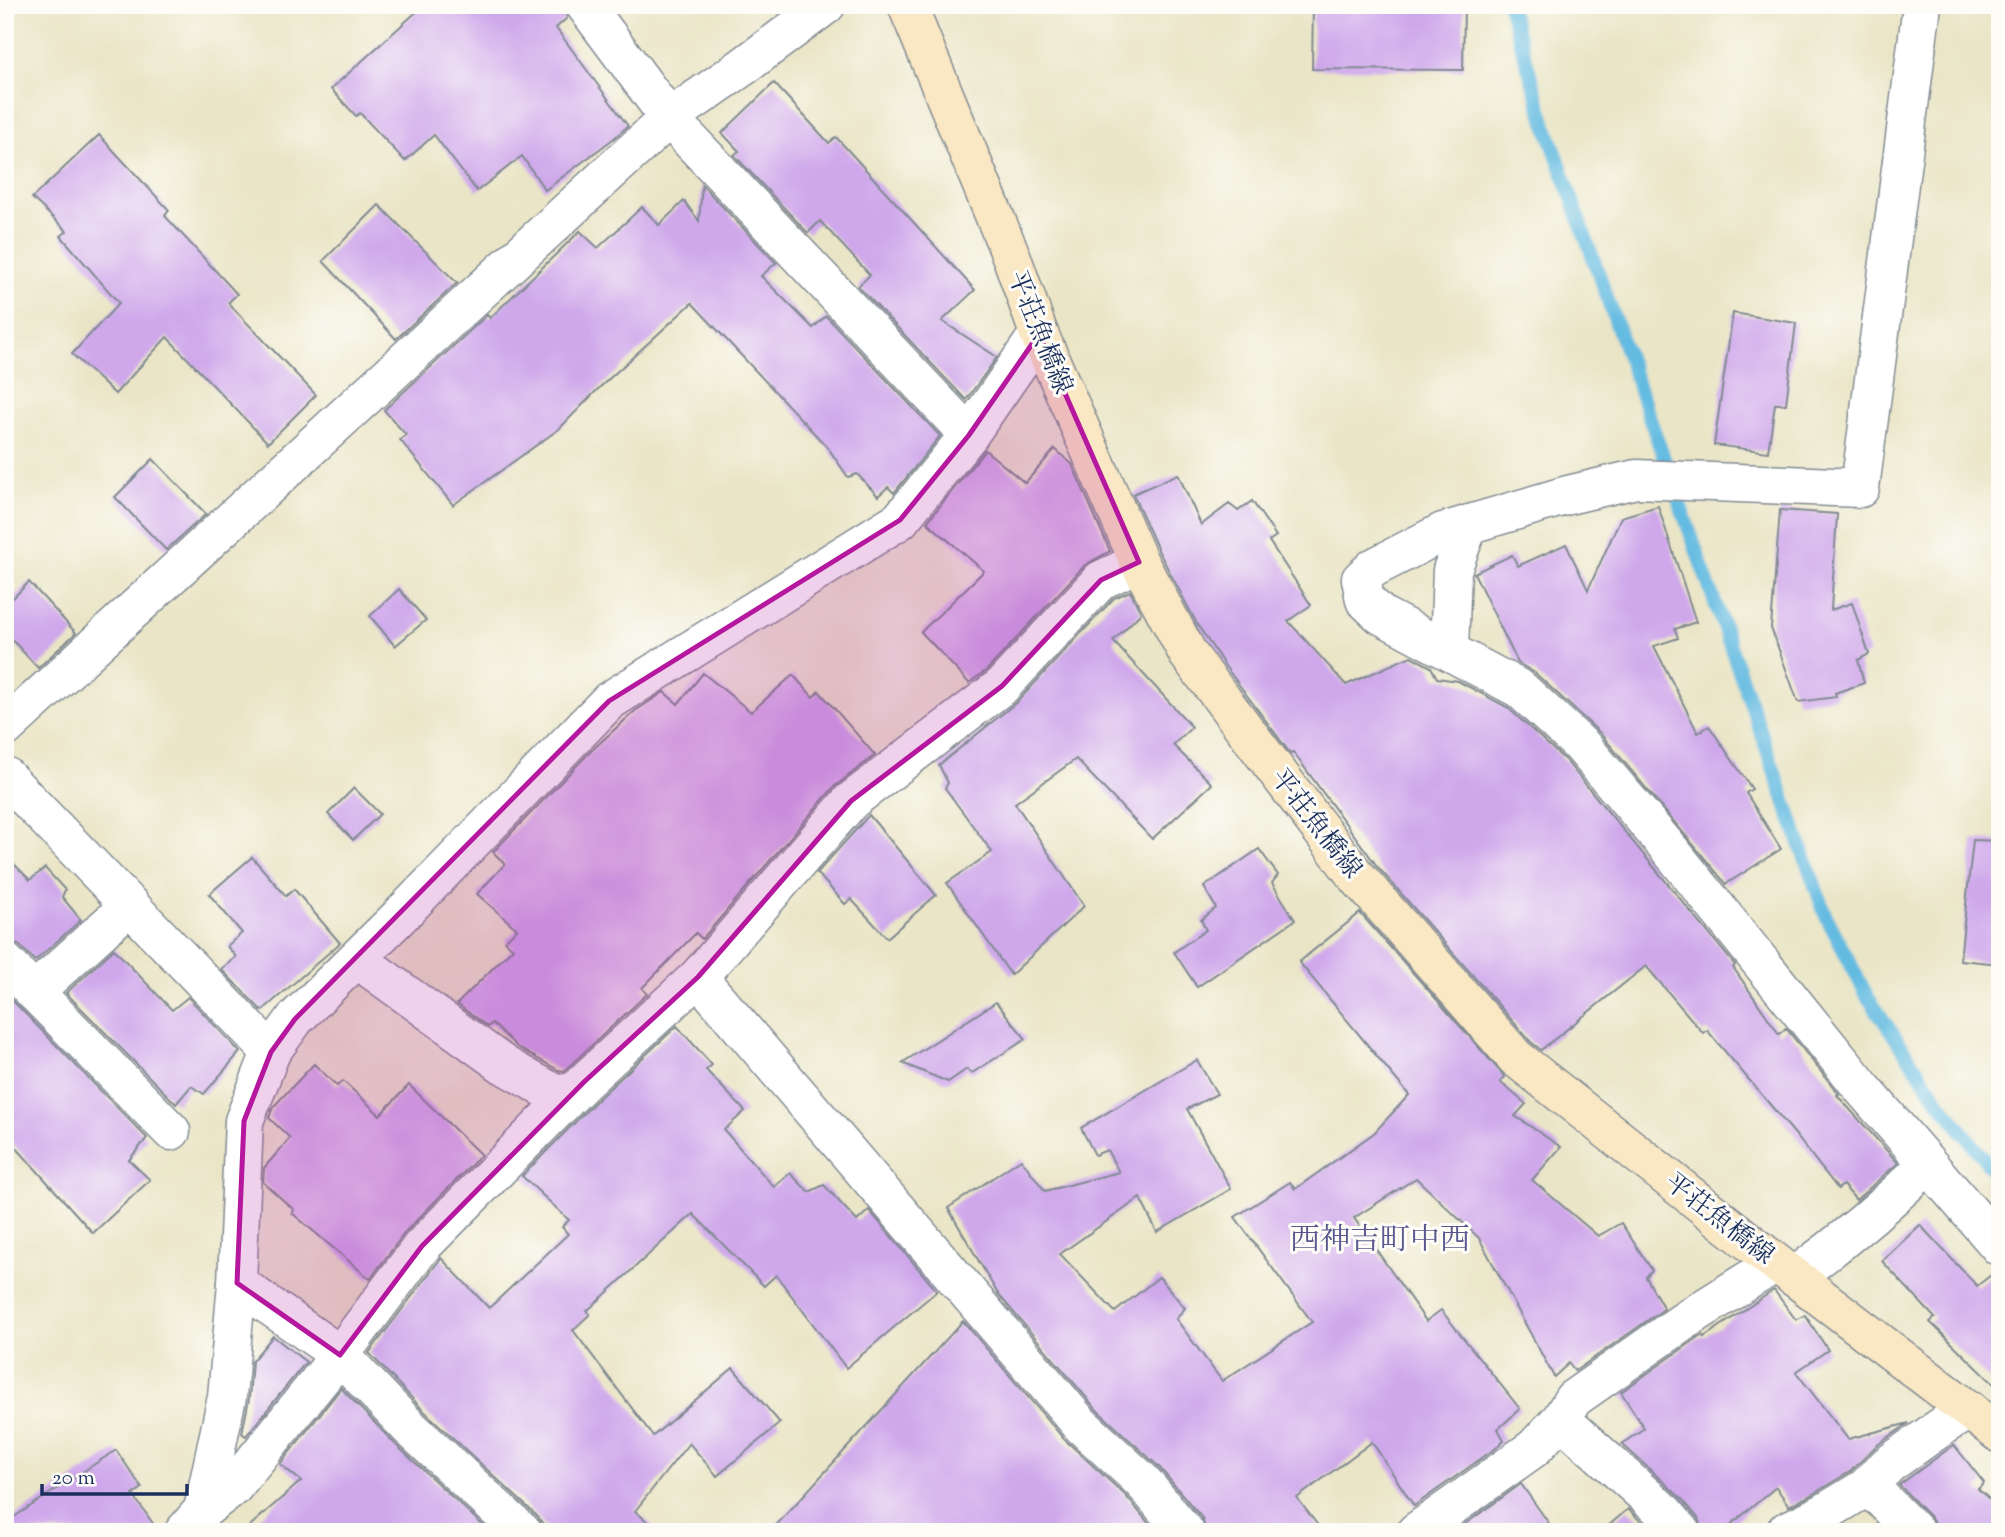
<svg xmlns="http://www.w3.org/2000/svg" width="2005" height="1537" font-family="'Sorts Mill Goudy','Noto Serif JP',serif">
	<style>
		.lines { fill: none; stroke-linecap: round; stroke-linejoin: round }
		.stream { stroke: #64bbe1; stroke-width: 14 }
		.building { fill: #cfa8eb }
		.street-casing { stroke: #828a92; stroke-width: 41 }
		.secondary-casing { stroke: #828a92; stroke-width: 41 }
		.street { stroke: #fff; stroke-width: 38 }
		.secondary { stroke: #fae7c3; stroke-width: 38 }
		.marked { fill: #b5179e; fill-opacity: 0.2; stroke: #b5179e; stroke-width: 5; stroke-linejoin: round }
		.labels { text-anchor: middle; stroke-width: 6; stroke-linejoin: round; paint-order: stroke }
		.street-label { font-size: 26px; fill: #1b2f5e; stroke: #fdfcf7 }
		.quarter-label { font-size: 30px; fill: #5a598f; stroke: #fdfcf7 }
	</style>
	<rect width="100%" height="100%" fill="#fdfcf7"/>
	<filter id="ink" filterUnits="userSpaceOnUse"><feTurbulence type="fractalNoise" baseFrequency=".0143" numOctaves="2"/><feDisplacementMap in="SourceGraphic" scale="14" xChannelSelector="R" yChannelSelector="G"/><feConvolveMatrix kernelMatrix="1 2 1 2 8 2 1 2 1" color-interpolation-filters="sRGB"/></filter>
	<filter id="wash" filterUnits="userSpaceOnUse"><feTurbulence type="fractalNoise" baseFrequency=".00686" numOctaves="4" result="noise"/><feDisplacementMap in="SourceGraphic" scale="28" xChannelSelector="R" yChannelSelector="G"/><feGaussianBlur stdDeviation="1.57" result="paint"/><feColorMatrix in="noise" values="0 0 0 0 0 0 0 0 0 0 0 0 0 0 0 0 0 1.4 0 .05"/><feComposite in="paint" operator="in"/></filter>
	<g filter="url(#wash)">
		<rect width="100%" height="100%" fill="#eae5c6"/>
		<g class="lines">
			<path class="stream" d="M1509 5 1546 125 1825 914 1867 996 1938 1100 2000 1179"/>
		</g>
		<g id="blocks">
			<g class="building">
				<path d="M424 5H564L567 18 556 28 628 126 613 139 545 190 522 156 477 191 434 135 405 161 360 113 356 116 331 89Z"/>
				<path d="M1313 5H1464L1463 70 1312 69Z"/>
				<path d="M774 83 829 143 836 137 975 290 942 321 997 357 966 400 858 286 870 275 820 221 808 233 734 155 739 151 722 133Z"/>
				<path d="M99 135 169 210 165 216 237 294 228 303 316 395 268 443 167 337 115 394 72 354 119 303 61 236 67 231 32 198Z"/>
				<path d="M702 185 776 263 761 276 813 328 826 316 940 436 894 493 888 487 878 496 857 474 848 477 828 448 692 303 599 388 559 429 453 505 400 440 406 435 384 410 487 315 490 318 580 231 598 248 642 207 659 225 684 201 699 221Z"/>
				<path d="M379 205 457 283 396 339 323 261Z"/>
				<path d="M1733 313 1796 323 1786 404H1775L1768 452 1714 445Z"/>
				<path d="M1055 449 1072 464 1110 551 1085 565 987 670 969 683 921 632 984 571 927 522 985 450 1025 483Z"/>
				<path d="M153 459 206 514 166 550 115 497Z"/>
				<path d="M1178 474 1201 525 1229 504 1238 511 1252 501 1276 536 1269 541 1311 605 1288 621 1346 685 1411 656 1431 667 1437 678 1458 681 1507 707 1567 762 1735 965 1733 967 1779 1034 1786 1028 1839 1094 1837 1095 1898 1163 1856 1200 1843 1185 1838 1189 1794 1133 1707 1030 1703 1033 1646 966 1541 1050 1531 1042 1377 866 1293 752 1290 753 1225 666 1197 624 1159 552 1133 494Z"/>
				<path d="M1658 506 1696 622 1675 629 1678 638 1654 646 1698 733 1709 726 1752 789 1746 793 1781 849 1726 884 1600 733 1535 673 1518 663 1474 573 1512 555 1518 566 1566 544 1588 590 1621 517Z"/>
				<path d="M1780 510 1837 514 1831 610 1852 603 1869 654 1858 660 1864 683 1835 693 1836 697 1798 702 1771 628Z"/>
				<path d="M29 582 76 633 38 668 5 632V606Z"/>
				<path d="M399 589 426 620 395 646 370 616Z"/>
				<path d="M1130 591 1141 613 1113 641 1192 727 1173 745 1212 784 1152 839 1076 759 1015 803 1084 906 1011 975 947 883 992 852 945 788 948 783 939 765 1018 701 1114 598Z"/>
				<path d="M703 673 751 712 793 675 813 697 819 691 875 755 834 787 702 939 696 933 642 988 647 994 564 1071 558 1070 517 1047 492 1023 488 1027 457 1004 513 948 505 941 517 929 477 894 505 864 493 852 592 750 635 711 664 692 678 704Z"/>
				<path d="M354 788 380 814 353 840 328 814Z"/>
				<path d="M869 815 936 895 887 938 851 899 845 904 817 873Z"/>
				<path d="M1973 840 2000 841V964L1960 960Z"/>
				<path d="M1259 849 1278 875 1272 883 1295 920 1197 987 1174 952 1206 930 1201 920 1216 908 1204 887Z"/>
				<path d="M5 855 30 880 45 868 65 890 62 897 81 920 35 961 20 946 11 941H5Z"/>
				<path d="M252 857 286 896 294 889 340 943 262 1011 221 969 236 957 227 946 242 933 209 894Z"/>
				<path d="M1360 913 1505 1077 1500 1082 1526 1104 1515 1116 1561 1147 1532 1180 1598 1236 1621 1223 1652 1270 1646 1277 1664 1309 1575 1371 1569 1363 1554 1377 1479 1238 1416 1178 1354 1218 1426 1321 1441 1310 1520 1409 1498 1429 1504 1440 1496 1448 1414 1506 1372 1442 1297 1498 1323 1532H1206L1202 1518 1159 1467 1097 1410 998 1294 948 1208 1021 1159 1045 1191 1119 1172 1107 1150 1095 1155 1081 1128 1197 1060 1217 1094 1187 1109 1231 1189 1157 1232 1140 1198 1060 1254 1115 1312 1159 1277 1185 1308 1176 1319 1222 1381 1312 1322 1235 1217 1290 1182 1295 1189 1374 1133 1409 1095 1299 962Z"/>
				<path d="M114 949 172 1010 188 997 240 1052 204 1094 191 1086 176 1104 66 993Z"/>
				<path d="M5 993 147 1138 129 1160 150 1180 93 1233 5 1135Z"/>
				<path d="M996 1002 1026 1039 972 1073 967 1069 948 1082 902 1063Z"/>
				<path d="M677 1026 712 1065 706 1070 745 1111 724 1130 774 1187 790 1173 809 1192 824 1185 857 1221 869 1210 937 1291 846 1368 776 1275 764 1286 693 1214 587 1311 590 1314 573 1330 653 1436 733 1368 780 1423 717 1476 689 1443 635 1511 660 1532H549L537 1516 424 1411 369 1353 441 1258 489 1308 568 1234 562 1227 569 1220 522 1176 599 1098Z"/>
				<path d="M314 1064 337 1086 343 1081 380 1115 409 1085 481 1155 406 1231 370 1279 292 1213 294 1210 263 1182 264 1168 290 1138 269 1118 273 1107Z"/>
				<path d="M1920 1225 1977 1286 2000 1268V1390L1930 1322 1935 1318 1882 1261Z"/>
				<path d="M1774 1290 1796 1320 1805 1315 1828 1350 1796 1372 1848 1439 1909 1423 1876 1446 1851 1471 1813 1494 1789 1506 1776 1487 1722 1532H1702L1698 1518 1682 1499 1622 1444 1644 1428 1621 1392 1699 1337 1703 1335 1704 1337Z"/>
				<path d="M963 1321 1064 1439 1126 1496 1156 1532H770Z"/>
				<path d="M273 1336 306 1362 246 1436 242 1433 249 1399 252 1361Z"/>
				<path d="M341 1388 394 1443 490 1532H243L301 1481 280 1464Z"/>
				<path d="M1954 1445 1984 1483 1978 1489 2000 1509V1532H1936V1526L1930 1517 1899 1485Z"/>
				<path d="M116 1450 142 1488 133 1495 159 1532H5V1523Z"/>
				<path d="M1521 1484 1555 1532H1454Z"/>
				<path d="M1628 1509 1652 1532H1601Z"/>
			</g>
		</g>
	</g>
	<g filter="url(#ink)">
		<use href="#blocks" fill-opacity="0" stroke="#828a92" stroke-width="2"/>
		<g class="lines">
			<g class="street-casing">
				<g id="street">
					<path d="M585 5 669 118 969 435"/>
					<path d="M1922 5 1860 488 1636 479 1568 495 1443 532 1373 568 1361 579 1365 600 1381 615 1520 689 1583 747 1671 851 1863 1089 2000 1247"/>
					<path d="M1449 650 1452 570 1469 524"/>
					<path d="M5 728 669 118 744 66 826 5"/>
					<path d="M5 776 271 1052"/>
					<path d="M357 959 504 1065 550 1091 571 1095"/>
					<path d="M5 962 171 1131"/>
					<path d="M698 977 1081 1425 1142 1481 1185 1532"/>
					<path d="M34 992 130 905"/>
					<path d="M1794 1277C1842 1242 1886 1205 1928 1164"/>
					<path d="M237 1283 340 1355 409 1427 522 1532"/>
					<path d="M1561 1419 1665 1513 1681 1532"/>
					<path d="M1865 1488 1881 1498 1915 1532"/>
					<path d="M203 1510 234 1486 340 1355 422 1246 584 1082 698 977 851 801 1002 686 1101 580 1139 562"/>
					<path d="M184 1532 203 1510 227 1397 237 1283 244 1121 271 1052 295 1019 398 918 609 701 900 520 969 435 1039 334"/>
					<path d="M1416 1532 1534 1448 1561 1419 1573 1399 1687 1319 1776 1263"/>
					<path d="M1785 1532 1824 1513 1865 1488 1889 1464 1944 1425 1969 1410"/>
				</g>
			</g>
			<g class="secondary-casing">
				<path id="secondary" d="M907 5 1012 258 1039 334 1139 562 1188 654 1353 872 1516 1058 1776 1263 2000 1434"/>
			</g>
			<use href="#street" class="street"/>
			<use href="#secondary" class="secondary"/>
		</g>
	</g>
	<path class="marked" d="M1039 334 1139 562 1101 580 1002 686 851 801 698 977 584 1082 422 1246 340 1355 237 1283 244 1121 271 1052 295 1019 609 701 900 520 969 435Z"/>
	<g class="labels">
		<g class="street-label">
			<text transform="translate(1041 332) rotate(68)" y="9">平荘魚橋線</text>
			<text transform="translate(1317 823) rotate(52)" y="9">平荘魚橋線</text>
			<text transform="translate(1720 1218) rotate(38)" y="9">平荘魚橋線</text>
		</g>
		<g class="quarter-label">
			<text x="1380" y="1249">西神吉町中西</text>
		</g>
	</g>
	<rect width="2005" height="1537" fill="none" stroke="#fdfcf7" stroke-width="28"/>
	<path d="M42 1484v10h145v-10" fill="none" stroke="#1b2f5e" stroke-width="3.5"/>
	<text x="52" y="1484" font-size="21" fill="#1b2f5e" stroke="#fdfcf7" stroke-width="5" paint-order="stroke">20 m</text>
</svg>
